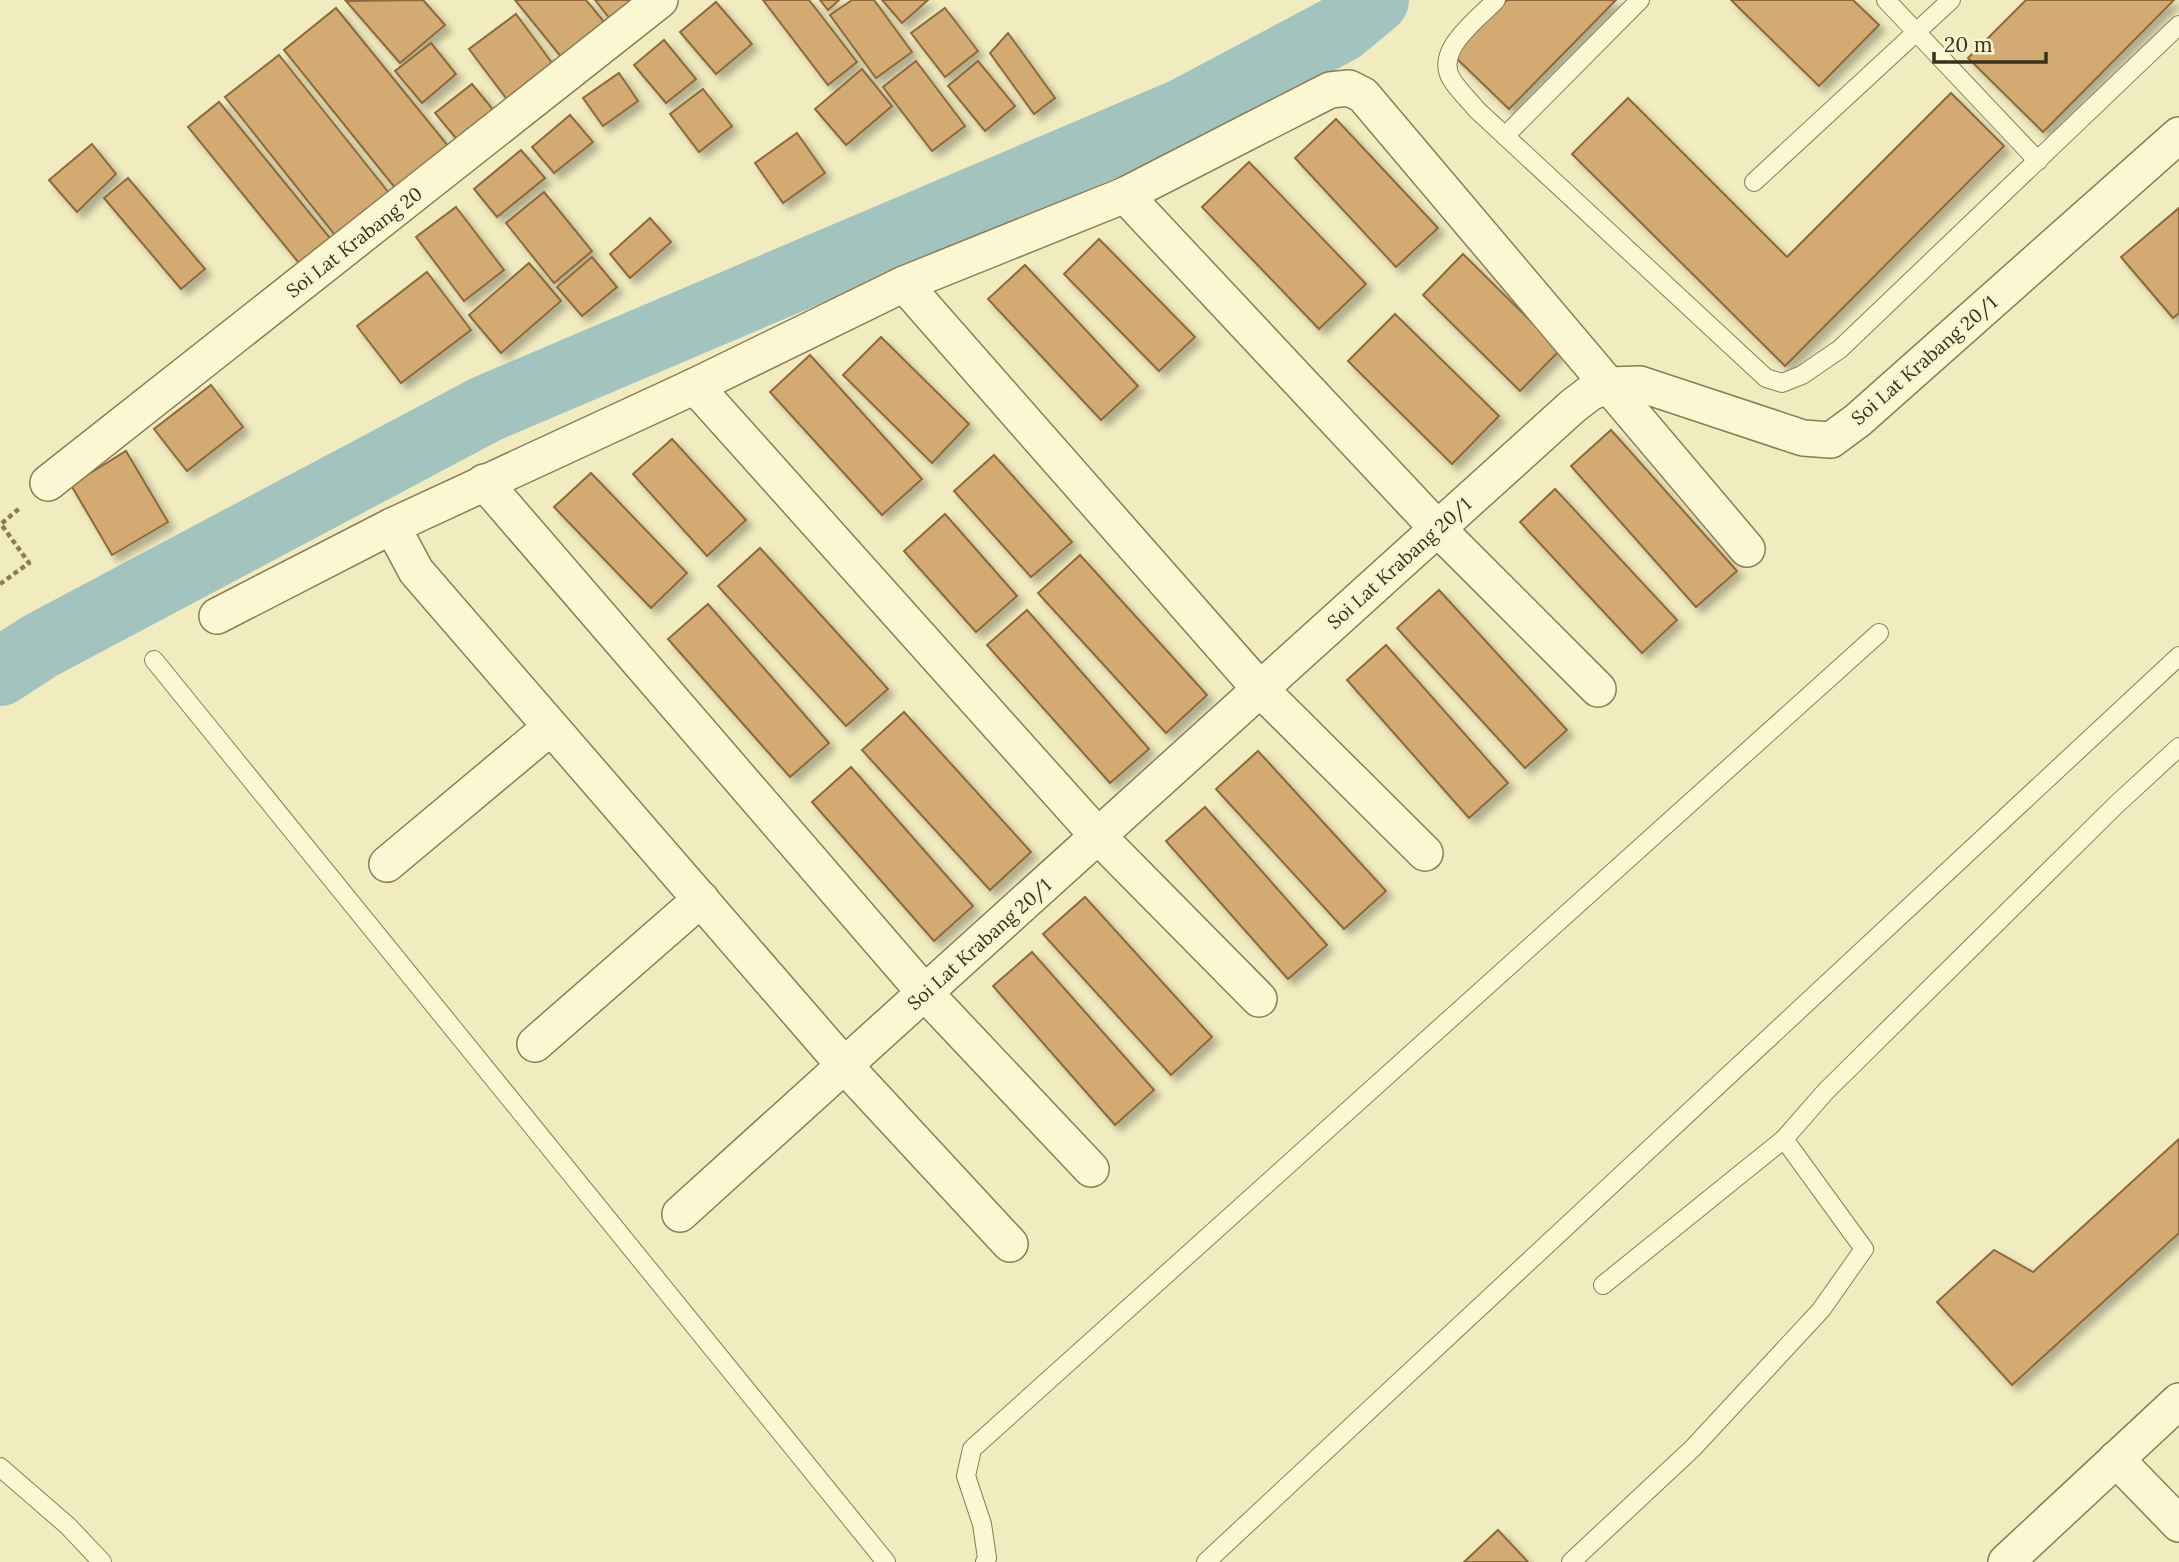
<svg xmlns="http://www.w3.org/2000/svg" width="2179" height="1562" font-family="Lora,serif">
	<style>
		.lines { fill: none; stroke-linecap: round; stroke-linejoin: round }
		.river { stroke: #a3c3bf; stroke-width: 68 }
		.building { fill: #d3ab72; stroke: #8d693a; stroke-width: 2; filter: url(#shadow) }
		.service-casing { stroke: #8c7c56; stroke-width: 20 }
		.minor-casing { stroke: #8c7c56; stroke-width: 38 }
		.path { stroke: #8c7c56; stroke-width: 4.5; stroke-dasharray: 5 3.5; stroke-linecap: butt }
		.service { stroke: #fbf7d3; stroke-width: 18 }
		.minor { stroke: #fbf7d3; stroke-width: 35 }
		.labels { text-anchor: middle; stroke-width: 6; stroke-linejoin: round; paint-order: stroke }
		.street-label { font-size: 19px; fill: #3a301c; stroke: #f8f4d0 }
	</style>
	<defs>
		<filter id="shadow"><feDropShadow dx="6" dy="6" stdDeviation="3.5" flood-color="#0004"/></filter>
	</defs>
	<rect width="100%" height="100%" fill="#f1ebc0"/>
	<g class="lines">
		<path class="river" d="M0 672 40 646 486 409 1184 112 1340 29 1375 0"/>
	</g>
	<g class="building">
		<path d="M423 0 445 25 400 63 346 1Z"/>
		<path d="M515 0H586L605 23 562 58Z"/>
		<path d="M595 0H635L611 20Z"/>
		<path d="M763 0H809L857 62 828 85Z"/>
		<path d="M820 0H839L828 10Z"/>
		<path d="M852 0H874L912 52 876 78 830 15Z"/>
		<path d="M882 0H928L902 23Z"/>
		<path d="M1507 0H1616L1509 109 1453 55Z"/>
		<path d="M1731 0H1853L1879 25 1819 86Z"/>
		<path d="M2026 0H2174L2043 132 1968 58Z"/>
		<path d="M716 2 752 44 716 74 680 32Z"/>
		<path d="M336 8 449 147 396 189 284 50Z"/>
		<path d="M945 8 978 51 945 77 911 33Z"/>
		<path d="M516 14 555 67 509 102 469 49Z"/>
		<path d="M1008 33 1055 98 1034 114 990 53Z"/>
		<path d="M664 40 696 79 666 103 634 65Z"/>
		<path d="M431 43 456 74 422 103 395 71Z"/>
		<path d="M279 55 389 193 335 235 225 97Z"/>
		<path d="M916 61 965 126 932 151 883 87Z"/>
		<path d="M978 61 1015 106 985 131 948 86Z"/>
		<path d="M862 69 892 106 846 145 815 109Z"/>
		<path d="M619 73 638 101 603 126 583 98Z"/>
		<path d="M472 84 500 118 464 148 435 113Z"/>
		<path d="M703 89 732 126 699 152 670 114Z"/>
		<path d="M1951 93 2004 146 1785 366 1572 154 1628 98 1787 257Z"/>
		<path d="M219 102 330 238 299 263 188 127Z"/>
		<path d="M570 115 593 142 554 173 532 147Z"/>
		<path d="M1336 119 1438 228 1396 267 1295 158Z"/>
		<path d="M797 133 825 173 783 203 755 163Z"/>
		<path d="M92 144 116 174 77 212 49 180Z"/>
		<path d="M521 150 545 178 497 217 474 189Z"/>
		<path d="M1249 162 1366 284 1319 329 1202 207Z"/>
		<path d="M128 178 205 269 181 289 104 198Z"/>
		<path d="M544 192 592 251 554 283 506 223Z"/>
		<path d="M456 207 504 270 464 301 416 237Z"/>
		<path d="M2179 208V313L2173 318 2121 257Z"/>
		<path d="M650 218 671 242 630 278 610 254Z"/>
		<path d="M1099 239 1195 337 1159 371 1064 274Z"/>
		<path d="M1463 254 1560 350 1520 391 1423 295Z"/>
		<path d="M592 257 617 287 582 316 557 287Z"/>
		<path d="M529 263 561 301 501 353 469 315Z"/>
		<path d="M1025 265 1138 386 1101 420 988 299Z"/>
		<path d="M427 272 471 330 401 383 357 326Z"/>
		<path d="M1395 314 1499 416 1452 464 1348 361Z"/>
		<path d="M881 337 969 424 932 463 843 375Z"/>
		<path d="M810 355 922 479 882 515 770 392Z"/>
		<path d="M211 385 243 427 187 471 154 429Z"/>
		<path d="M1611 430 1737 571 1696 607 1571 466Z"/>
		<path d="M672 439 746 520 707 556 633 474Z"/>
		<path d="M126 451 168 522 112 555 71 485Z"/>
		<path d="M994 455 1072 542 1031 577 954 491Z"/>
		<path d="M591 473 687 573 651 608 554 507Z"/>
		<path d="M1555 489 1677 620 1642 653 1520 522Z"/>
		<path d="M945 514 1017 596 976 632 904 551Z"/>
		<path d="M760 548 888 689 846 726 718 586Z"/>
		<path d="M1080 555 1207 695 1166 733 1038 593Z"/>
		<path d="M1439 590 1567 730 1525 768 1397 628Z"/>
		<path d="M708 604 829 743 790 777 668 639Z"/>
		<path d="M1027 610 1149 749 1110 783 987 645Z"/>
		<path d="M1386 645 1508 783 1469 818 1347 680Z"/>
		<path d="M904 712 1031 852 990 890 862 750Z"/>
		<path d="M1258 751 1386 891 1344 929 1216 789Z"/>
		<path d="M851 767 973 906 934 941 812 802Z"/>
		<path d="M1205 807 1327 945 1288 979 1166 841Z"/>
		<path d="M1085 897 1212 1037 1171 1075 1043 934Z"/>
		<path d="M1032 952 1154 1090 1115 1125 993 986Z"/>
		<path d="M2179 1139V1233L2012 1385 1937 1302 1994 1250 2033 1272Z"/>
		<path d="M1498 1530 1528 1562H1464Z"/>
	</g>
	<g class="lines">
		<g class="service-casing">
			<g id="service">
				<path d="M1496 0C1477 20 1433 51 1452 80 1459 91 1469 100 1477 110L1766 378 1782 383 1802 375 1840 349 2179 25"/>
				<path d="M1886 0 2038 161"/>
				<path d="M1505 136 1640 0"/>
				<path d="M1754 182 1951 0"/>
				<path d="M154 660 886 1562"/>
				<path d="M1603 1285 1784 1139"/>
				<path d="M0 1467 68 1526 102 1562"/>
				<path d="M985 1562 987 1558 982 1524 966 1476 972 1449 1879 633"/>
				<path d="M1206 1562 2179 656"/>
				<path d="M1571 1562 1693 1448 1821 1310 1864 1249 1784 1139 1826 1091 2117 804 2179 747"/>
			</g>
		</g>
		<g class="minor-casing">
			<g id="minor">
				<path d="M1125 195 1437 528 1598 689"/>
				<path d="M904 284 1260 689 1425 853"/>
				<path d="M695 386 1098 836 1259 999"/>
				<path d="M484 482 925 993 1091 1169"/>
				<path d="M48 483 660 0"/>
				<path d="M392 526 416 571 844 1065 1010 1244"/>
				<path d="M217 616 392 526 695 386 904 284 1125 195 1330 90 1349 88 1363 95 1747 549"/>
				<path d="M387 864 551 727"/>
				<path d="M535 1044 701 899"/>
				<path d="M680 1214 1573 406 1590 393 1608 385 1640 384 1803 438 1831 440 1858 420 2179 135"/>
				<path d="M2116 1459 2179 1524"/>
				<path d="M2006 1562 2179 1401"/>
			</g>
		</g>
		<path class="path" d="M0 584 29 563 1 524 21 507"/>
		<use href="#service" class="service"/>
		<use href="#minor" class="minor"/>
	</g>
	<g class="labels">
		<g class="street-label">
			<text transform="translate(354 242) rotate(-38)" y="7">Soi Lat Krabang 20</text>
			<text transform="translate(1924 360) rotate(-41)" y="7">Soi Lat Krabang 20/1</text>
			<text transform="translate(1399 563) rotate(-42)" y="7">Soi Lat Krabang 20/1</text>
			<text transform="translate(979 944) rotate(-42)" y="7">Soi Lat Krabang 20/1</text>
		</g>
	</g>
	<path d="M1934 52v10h112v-10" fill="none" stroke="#3a301c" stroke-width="3.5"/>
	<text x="1944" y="52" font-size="21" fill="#3a301c" stroke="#f8f4d0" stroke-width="5" paint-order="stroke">20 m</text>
</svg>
